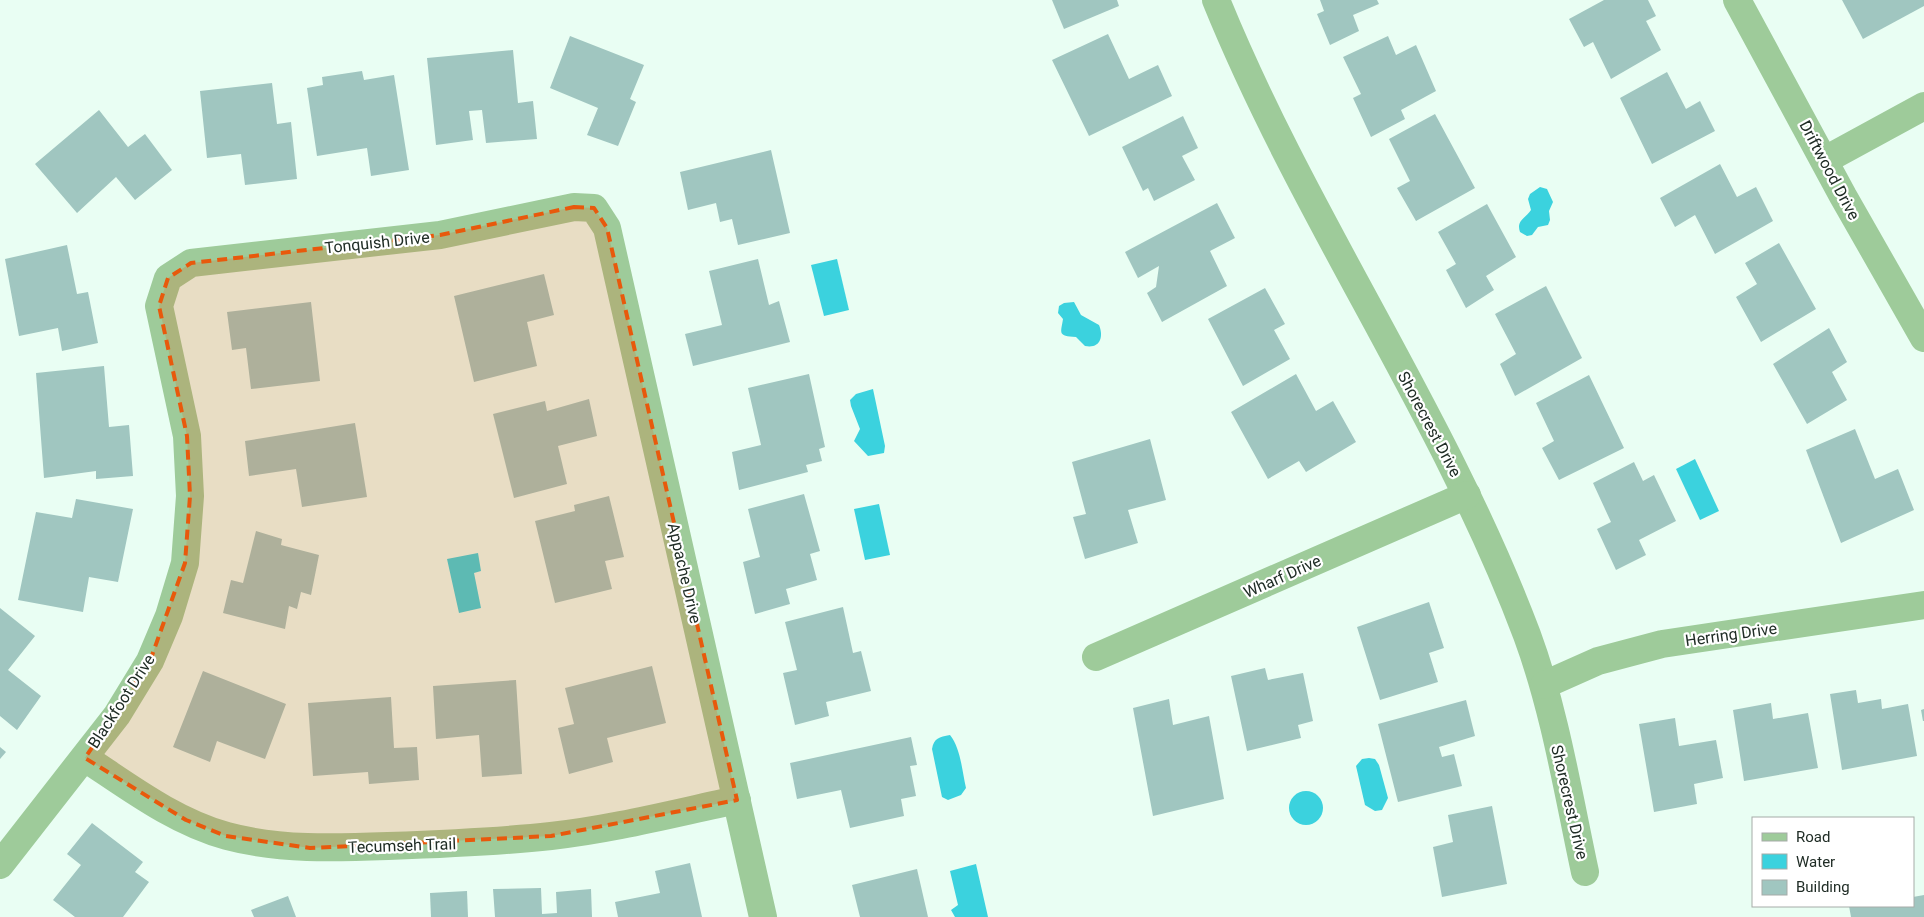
<svg xmlns="http://www.w3.org/2000/svg" width="1924" height="917" font-family="Roboto,sans-serif">
	<style>
		.water { fill: #3bd2de }
		.building { fill: #a0c6c0 }
		.lines { fill: none; stroke-linecap: round; stroke-linejoin: round }
		.street { stroke: #9ecb9a; stroke-width: 28 }
		.marked { fill: #e8590c; fill-opacity: 0.2; stroke: #e8590c; stroke-width: 4; stroke-dasharray: 10 6; stroke-linejoin: round }
		.labels { text-anchor: middle; stroke-width: 4.5; stroke-linejoin: round; paint-order: stroke }
		.street-label { font-size: 16px; fill: #202d26; stroke: #fff }
	</style>
	<rect width="100%" height="100%" fill="#e9fef3"/>
	<g class="water">
		<path d="M1540 187 1547 189 1553 202 1549 211 1550 220 1548 225 1538 227 1532 235 1527 236 1520 232C1516 220 1525 219 1531 210L1528 199 1530 194Z"/>
		<path d="M837 259 849 310 824 316 811 265Z"/>
		<path d="M1074 302 1081 315 1099 325C1104 337 1100 349 1085 346L1076 337C1057 336 1061 333 1063 319L1058 313 1059 306 1064 303Z"/>
		<path d="M873 389 885 446 884 453 868 456 854 441 860 429 851 406 850 400 856 394Z"/>
		<path d="M1695 459 1719 511 1700 520 1676 469Z"/>
		<path d="M879 504 890 555 865 560 854 509Z"/>
		<path d="M478 553 481 571 474 573 481 608 459 613 447 559Z"/>
		<path d="M950 735C961 749 962 771 966 788L961 795 948 800 942 797 932 749C934 738 939 737 950 735Z"/>
		<path d="M1369 758 1375 759 1379 765 1388 798 1382 810 1375 811 1365 805 1356 766 1362 759Z"/>
		<circle cx="1306" cy="808" r="17"/>
		<path d="M976 864 988 917H955L951 910 958 905 950 871Z"/>
	</g>
	<g class="building">
		<path d="M1052 0H1117L1119 6 1064 29Z"/>
		<path d="M1320 0H1377L1379 4 1353 15 1359 31 1330 45 1317 14 1324 11Z"/>
		<path d="M1604 0H1648L1656 16 1646 21 1661 50 1611 79 1593 42 1584 47 1569 19Z"/>
		<path d="M1842 0H1924V6L1863 39Z"/>
		<path d="M1108 34 1129 79 1158 65 1172 96 1089 136 1052 60Z"/>
		<path d="M570 36 644 65 630 99 636 102 618 146 587 135 598 108 550 88Z"/>
		<path d="M1388 36 1396 55 1416 45 1436 91 1401 110 1405 119 1371 137 1353 98 1361 94 1343 57Z"/>
		<path d="M513 50 518 103 533 101 537 139 486 143 482 110 469 111 473 140 436 145 427 58Z"/>
		<path d="M362 71 364 80 394 75 409 170 371 176 367 148 317 156 307 88 323 85 322 77Z"/>
		<path d="M1667 72 1686 109 1700 101 1715 131 1652 164 1620 98Z"/>
		<path d="M272 83 277 124 291 122 297 179 245 185 241 154 207 158 200 91Z"/>
		<path d="M99 110 128 147 145 134 172 170 135 200 116 177 77 213 35 164Z"/>
		<path d="M1435 114 1475 188 1416 221 1397 188 1410 181 1389 139Z"/>
		<path d="M1183 116 1198 148 1182 156 1195 180 1154 201 1148 188 1143 191 1122 147Z"/>
		<path d="M771 150 790 233 738 245 732 219 720 222 716 203 688 210 680 172Z"/>
		<path d="M1720 164 1737 197 1756 187 1773 221 1715 254 1695 215 1675 227 1660 198Z"/>
		<path d="M1217 203 1235 238 1210 251 1227 286 1162 322 1147 293 1156 287 1159 266 1138 278 1125 252Z"/>
		<path d="M1487 204 1516 257 1486 276 1494 290 1466 308 1446 270 1456 264 1438 232Z"/>
		<path d="M1779 243 1816 309 1761 342 1736 297 1757 284 1745 263Z"/>
		<path d="M67 245 77 294 88 292 98 343 62 351 58 328 19 336 5 259Z"/>
		<path d="M758 259 769 305 779 301 790 342 693 366 685 334 722 325 709 271Z"/>
		<path d="M544 274 554 315 527 322 537 366 474 382 454 296Z"/>
		<path d="M1546 286 1582 358 1515 396 1500 364 1516 354 1495 314Z"/>
		<path d="M1265 288 1285 324 1274 330 1290 359 1243 386 1208 319Z"/>
		<path d="M311 302 320 381 251 389 246 348 232 350 227 312Z"/>
		<path d="M1829 328 1847 362 1832 372 1847 400 1807 424 1773 364Z"/>
		<path d="M104 366 109 427 129 425 133 476 96 479V471L44 478 36 373Z"/>
		<path d="M809 374 825 447 819 449 822 461 806 465 808 472 739 490 732 452 761 445 748 388Z"/>
		<path d="M1296 374 1316 411 1333 401 1356 442 1306 472 1299 461 1268 479 1231 412Z"/>
		<path d="M1589 375 1624 448 1559 480 1542 448 1554 441 1536 403Z"/>
		<path d="M589 399 597 436 558 446 567 484 514 498 493 414 545 401 547 411Z"/>
		<path d="M355 423 367 497 302 507 296 469 249 476 245 441Z"/>
		<path d="M1855 429 1875 479 1898 469 1914 510 1841 543 1806 450Z"/>
		<path d="M1150 439 1166 500 1128 510 1138 543 1085 559 1073 517 1086 514 1072 462Z"/>
		<path d="M1634 462 1643 481 1654 475 1676 521 1639 540 1646 555 1616 570 1597 529 1611 522 1593 483Z"/>
		<path d="M804 494 820 551 810 554 817 580 786 589 790 604 755 614 743 562 760 557 748 509Z"/>
		<path d="M609 496 624 557 605 561 612 589 555 603 535 521 575 511 574 505Z"/>
		<path d="M76 499 133 509 118 582 89 577 83 612 18 600 36 512 72 518Z"/>
		<path d="M256 531 282 539 281 545 319 555 311 595 301 592 297 609 289 606 285 629 223 613 231 580 243 583Z"/>
		<path d="M1429 602 1444 648 1429 653 1438 682 1380 700 1357 627Z"/>
		<path d="M843 607 853 653 861 651 871 691 826 702 829 716 795 725 783 673 797 670 785 622Z"/>
		<path d="M0 608 35 636 8 670 41 696 17 730 0 716Z"/>
		<path d="M652 666 666 723 607 738 613 762 569 774 558 728 574 724 565 688Z"/>
		<path d="M1265 668 1268 680 1303 673 1313 721 1298 725 1301 738 1247 751 1231 676Z"/>
		<path d="M203 671 286 704 265 759 217 741 210 762 173 747Z"/>
		<path d="M516 680 522 774 482 777 479 735 436 739 433 686Z"/>
		<path d="M1856 690 1858 703 1881 699 1882 709 1908 704 1917 756 1842 770 1830 694Z"/>
		<path d="M391 697 394 748 417 747 419 780 369 784 368 772 313 776 308 703Z"/>
		<path d="M1169 699 1173 725 1209 716 1224 799 1153 816 1133 708Z"/>
		<path d="M1466 700 1475 736 1439 747 1442 757 1454 754 1462 786 1398 802 1378 724Z"/>
		<path d="M1771 703 1773 719 1808 713 1818 768 1744 781 1733 710Z"/>
		<path d="M1924 709V721H1923L1921 710Z"/>
		<path d="M1675 718 1679 746 1716 740 1723 778 1694 784 1697 804 1654 812 1639 724Z"/>
		<path d="M911 737 917 765 910 766 916 796 901 799 904 816 850 828 841 790 797 799 790 763Z"/>
		<path d="M0 747 6 752 0 759Z"/>
		<path d="M1492 806 1507 884 1442 897 1433 847 1453 842 1448 815Z"/>
		<path d="M92 823 143 862 135 872 149 882 123 917H75L53 900 81 865 67 854Z"/>
		<path d="M690 863 702 917H618L615 902 660 893 655 871Z"/>
		<path d="M917 869 928 917H860L852 885Z"/>
		<path d="M541 888 542 914 557 913 556 892 591 889 592 917H495L493 889Z"/>
		<path d="M467 891 468 917H431L430 893Z"/>
		<path d="M1924 895V917H1851L1849 906H1913V897Z"/>
		<path d="M288 896 296 917H254L251 910Z"/>
	</g>
	<g class="lines">
		<g class="street">
			<path d="M1216 0C1305 219 1444 414 1527 635 1555 711 1568 793 1585 872"/>
			<path d="M1737 0 1843 196 1924 338"/>
			<path d="M1825 160 1924 106"/>
			<path d="M1096 657 1467 495"/>
			<path d="M1544 685 1598 661 1662 644 1924 605"/>
			<path d="M85 758C129 787 175 822 227 836 279 850 335 848 388 846 443 844 497 842 551 836 614 829 675 813 737 800"/>
			<path d="M0 865 117 715 150 661 169 616 185 563 190 496 187 436 159 306 168 278 191 263 440 235 574 207 594 208 607 228 763 917"/>
		</g>
	</g>
	<path class="marked" d="M574 207 594 208 607 228 737 800 551 836 310 848 226 836 186 820 85 758 150 661 185 563 190 496 187 436 159 306 168 278 191 263 440 235Z"/>
	<g class="labels">
		<g class="street-label">
			<text transform="translate(1830 170) rotate(62)" y="6">Driftwood Drive</text>
			<text transform="translate(377 242) rotate(-6)" y="6">Tonquish Drive</text>
			<text transform="translate(1430 424) rotate(62)" y="6">Shorecrest Drive</text>
			<text transform="translate(685 573) rotate(77)" y="6">Appache Drive</text>
			<text transform="translate(1282 576) rotate(-24)" y="6">Wharf Drive</text>
			<text transform="translate(1731 634) rotate(-8)" y="6">Herring Drive</text>
			<text transform="translate(121 701) rotate(-57)" y="6">Blackfoot Drive</text>
			<text transform="translate(1570 802) rotate(77)" y="6">Shorecrest Drive</text>
			<text transform="translate(402 845) rotate(-2)" y="6">Tecumseh Trail</text>
		</g>
	</g>
	<rect x="1752" y="817" width="162" height="90" fill="#ffffff" stroke="#a6aba8"/>
	<rect x="1762" y="833" width="25" height="8" fill="#9ecb9a" stroke="#a6aba8"/>
	<text x="1796" y="842" font-size="15" fill="#202d26">Road</text>
	<rect x="1762" y="854" width="25" height="15" fill="#3bd2de" stroke="#a6aba8"/>
	<text x="1796" y="867" font-size="15" fill="#202d26">Water</text>
	<rect x="1762" y="880" width="25" height="15" fill="#a0c6c0" stroke="#a6aba8"/>
	<text x="1796" y="892" font-size="15" fill="#202d26">Building</text>
</svg>
